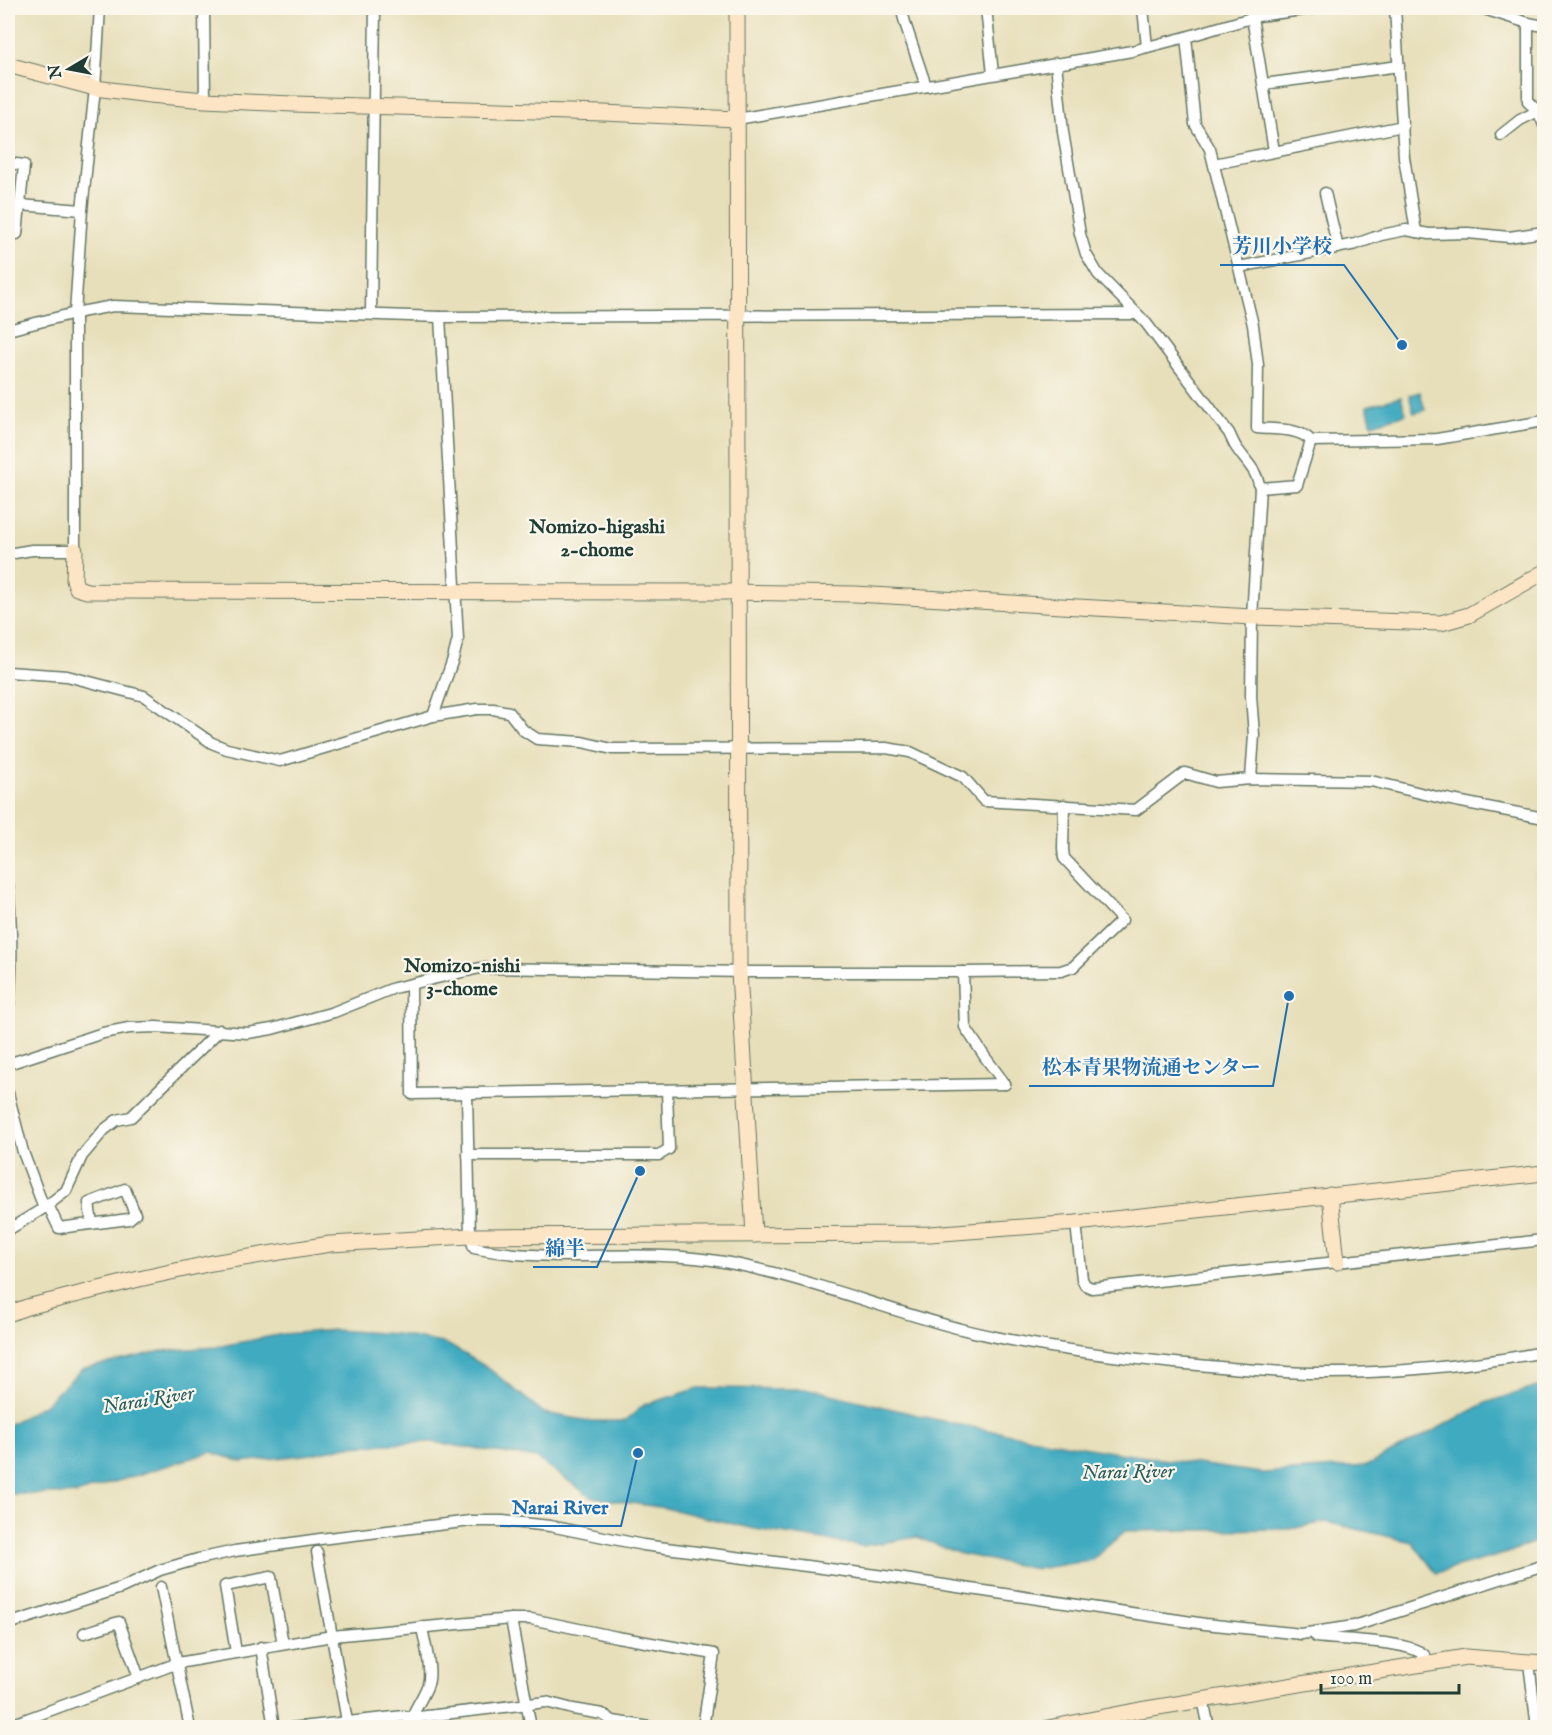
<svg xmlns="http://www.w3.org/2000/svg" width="1552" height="1735" font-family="'IM FELL English','Noto Serif JP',serif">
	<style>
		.water { fill: #41aac0; stroke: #30747a; stroke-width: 1.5 }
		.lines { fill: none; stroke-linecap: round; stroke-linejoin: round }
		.street-casing { stroke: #657663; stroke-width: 13 }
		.secondary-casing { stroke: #657663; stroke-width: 17 }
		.street { stroke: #fff; stroke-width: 10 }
		.secondary { stroke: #fce5c4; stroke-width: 15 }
		.labels { text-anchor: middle; stroke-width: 4.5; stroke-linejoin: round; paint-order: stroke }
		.neighbourhood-label { font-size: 20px; font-weight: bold; fill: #1f3d34; stroke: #fbf7ec }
		.water-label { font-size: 20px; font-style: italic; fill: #295e5e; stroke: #fbf7ec }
		.leader { fill: none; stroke: #1f6fb2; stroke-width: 2 }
		.callout-dot { fill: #1f6fb2; stroke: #fbf7ec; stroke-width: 2 }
		.callout-label { font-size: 20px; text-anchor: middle; font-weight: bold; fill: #1f6fb2; stroke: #fbf7ec; stroke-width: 4.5; stroke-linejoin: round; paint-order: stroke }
	</style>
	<rect width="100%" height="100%" fill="#fbf7ec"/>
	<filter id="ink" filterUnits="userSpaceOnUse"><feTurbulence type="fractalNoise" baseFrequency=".0167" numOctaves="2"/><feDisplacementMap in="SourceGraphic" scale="12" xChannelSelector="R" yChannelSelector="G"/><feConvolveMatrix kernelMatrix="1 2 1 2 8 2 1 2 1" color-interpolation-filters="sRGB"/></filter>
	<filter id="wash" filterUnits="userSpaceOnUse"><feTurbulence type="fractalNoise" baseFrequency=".008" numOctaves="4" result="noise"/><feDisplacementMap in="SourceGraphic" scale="24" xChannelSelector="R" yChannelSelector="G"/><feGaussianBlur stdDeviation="1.35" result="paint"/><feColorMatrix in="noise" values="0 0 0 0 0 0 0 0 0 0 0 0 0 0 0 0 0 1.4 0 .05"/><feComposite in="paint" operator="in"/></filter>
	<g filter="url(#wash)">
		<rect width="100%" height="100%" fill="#e7dfba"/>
		<g class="water">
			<path d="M1420 392 1425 410 1414 413 1409 395Z"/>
			<path d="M1401 397 1406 414 1372 424 1367 406Z"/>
			<path d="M334 1330 396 1334 447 1344 487 1367 544 1413 590 1421H625L644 1405 699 1388 810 1389 955 1424 1111 1452 1262 1473 1366 1466 1488 1402 1544 1385V1538L1508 1553 1436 1573 1412 1542 1326 1522 1289 1529 1125 1531 1092 1560 1036 1569 960 1554 917 1537 862 1546 755 1529 665 1508 591 1497 536 1458 431 1442 348 1446 312 1454 242 1462 211 1452 76 1494H8V1425L44 1405 82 1369 162 1351 216 1347 283 1334Z"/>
		</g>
	</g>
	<g filter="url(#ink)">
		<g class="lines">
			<g class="street-casing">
				<g id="street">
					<path d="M204 8 205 100"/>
					<path d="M901 8 906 26 926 86"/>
					<path d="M986 8 993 74"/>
					<path d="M1143 8 1147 47"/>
					<path d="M1395 8 1404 157 1416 232"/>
					<path d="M1481 8 1528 23 1544 26"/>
					<path d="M1252 17 1274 151"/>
					<path d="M1528 23V102L1538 111 1544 125"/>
					<path d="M1186 37 1195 124 1210 149 1253 325 1258 365 1257 428C1274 430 1299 427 1311 441L1437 439 1544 421"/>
					<path d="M1056 63 1063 132 1080 234 1086 254 1098 274 1146 323 1229 433C1232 439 1234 445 1238 450 1248 464 1257 471 1260 488L1252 617 1251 696 1254 735 1251 779"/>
					<path d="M1264 84 1399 66"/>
					<path d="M737 119 1132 51 1186 37 1258 16 1317 8"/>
					<path d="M1501 135 1520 120 1538 111"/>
					<path d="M8 163 24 165 17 234 8 233"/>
					<path d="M1214 164 1403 126"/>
					<path d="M1325 193 1338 248"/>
					<path d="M20 205 82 210"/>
					<path d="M1239 267 1356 244 1381 235 1406 230 1429 234 1468 233 1509 237 1544 232"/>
					<path d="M371 314 375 8"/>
					<path d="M8 330 75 313 113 306 440 317 1136 314"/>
					<path d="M1260 488 1297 485 1311 441"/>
					<path d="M8 554 32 550H75V313L82 210 95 88 100 8"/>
					<path d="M8 672 67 676 144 696 212 743 227 749 280 761 433 716 477 709H493L509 712 523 730 537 739 582 742 612 749 886 748 910 752 963 777 984 801 1136 810 1185 773 1216 782 1251 779 1371 781 1441 798 1544 818"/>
					<path d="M433 716 453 659 458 639 440 317"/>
					<path d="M8 885C12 928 13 970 8 1013"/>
					<path d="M963 972 965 1027 985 1057 1005 1084"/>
					<path d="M411 985 412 1094 1005 1084"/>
					<path d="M8 1064 103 1033 129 1028 156 1027 248 1033 272 1029 334 1012 394 988 480 968 749 972H963L1061 971 1073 967 1122 920 1064 858 1063 849 1064 805"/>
					<path d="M8 1093 23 1152 44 1208"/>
					<path d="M467 1093 470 1236 474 1248C554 1265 642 1247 724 1262 807 1277 884 1310 965 1330 1034 1347 1105 1356 1175 1363 1220 1367 1266 1372 1311 1373 1389 1374 1468 1366 1544 1352"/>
					<path d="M468 1155H659L669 1149 667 1090"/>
					<path d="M48 1205 59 1228 129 1219 135 1214 125 1189 89 1203 92 1224"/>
					<path d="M1076 1223 1082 1279 1085 1285 1092 1288 1544 1240"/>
					<path d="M8 1230 44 1208 66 1191 82 1156 104 1130 117 1120 131 1117 220 1030"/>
					<path d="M317 1552 348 1727"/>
					<path d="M161 1587 190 1728"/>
					<path d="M511 1619 531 1728"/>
					<path d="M8 1624 121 1588 160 1570 198 1559 235 1551 320 1539 471 1521H503L550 1526 643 1545 884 1576 1205 1624 1301 1634 1354 1626 1544 1565"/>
					<path d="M84 1633 119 1622 139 1678"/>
					<path d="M1316 1637C1339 1640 1408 1640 1424 1655 1424 1655 1429 1662 1429 1662"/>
					<path d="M261 1647 274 1728"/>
					<path d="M236 1652 225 1586 271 1577 283 1644"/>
					<path d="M1529 1663 1537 1728"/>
					<path d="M1203 1699 1209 1728"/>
					<path d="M8 1726 178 1663 332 1636 511 1619H531L617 1637 714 1654 703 1728"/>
					<path d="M291 1728 404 1716 410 1718 546 1702 573 1709 602 1714 613 1721 656 1728"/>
					<path d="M408 1728C412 1711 423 1699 428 1684 433 1670 424 1641 422 1627"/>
				</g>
			</g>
			<g class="secondary-casing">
				<g id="secondary">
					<path d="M737 8 739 972 754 1235"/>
					<path d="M8 65 95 88 150 95 205 100 293 104 603 113 737 119"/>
					<path d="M75 550 74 580 77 588 87 591 729 592 855 594 1252 617 1441 623 1469 615 1544 572"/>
					<path d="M1330 1195 1337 1262"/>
					<path d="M8 1314 27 1307 139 1279 212 1263 330 1244 470 1236 930 1234 1076 1223 1544 1173"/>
					<path d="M1048 1728 1140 1710 1466 1657 1544 1663"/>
				</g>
			</g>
			<use href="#street" class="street"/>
			<use href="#secondary" class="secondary"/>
		</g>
	</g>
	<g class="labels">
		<g class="neighbourhood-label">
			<text x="597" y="533">Nomizo-higashi<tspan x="597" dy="23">2-chome</tspan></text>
			<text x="462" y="972">Nomizo-nishi<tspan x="462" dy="23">3-chome</tspan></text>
		</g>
		<g class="water-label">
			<text transform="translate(148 1399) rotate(-9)" y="7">Narai River</text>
			<text transform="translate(1128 1471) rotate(-1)" y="7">Narai River</text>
		</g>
	</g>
	<path class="leader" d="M1402 345L1344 265H1220M1289 996L1273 1086H1029M640 1171L597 1267H533M638 1453L621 1526H500"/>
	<g class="callout-dot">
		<circle cx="1402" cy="345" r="6"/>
		<circle cx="1289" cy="996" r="6"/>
		<circle cx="640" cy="1171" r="6"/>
		<circle cx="638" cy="1453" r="6"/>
	</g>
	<g class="callout-label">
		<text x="1282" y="253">芳川小学校</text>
		<text x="1151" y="1074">松本青果物流通センター</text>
		<text x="565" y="1255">綿半</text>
		<text x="560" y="1514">Narai River</text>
	</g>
	<rect width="1552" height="1735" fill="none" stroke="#fbf7ec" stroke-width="30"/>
	<g transform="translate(69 69) rotate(260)" stroke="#fbf7ec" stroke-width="4.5" paint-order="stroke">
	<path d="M0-4.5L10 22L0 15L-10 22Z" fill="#1f3d34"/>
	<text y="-9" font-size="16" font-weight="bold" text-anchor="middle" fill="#1f3d34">N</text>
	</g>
	<path d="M1321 1684v9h138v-9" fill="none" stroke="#1f3d34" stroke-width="3"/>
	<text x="1330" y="1684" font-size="18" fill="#1f3d34" stroke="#fbf7ec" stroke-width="4.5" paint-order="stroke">100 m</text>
</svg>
